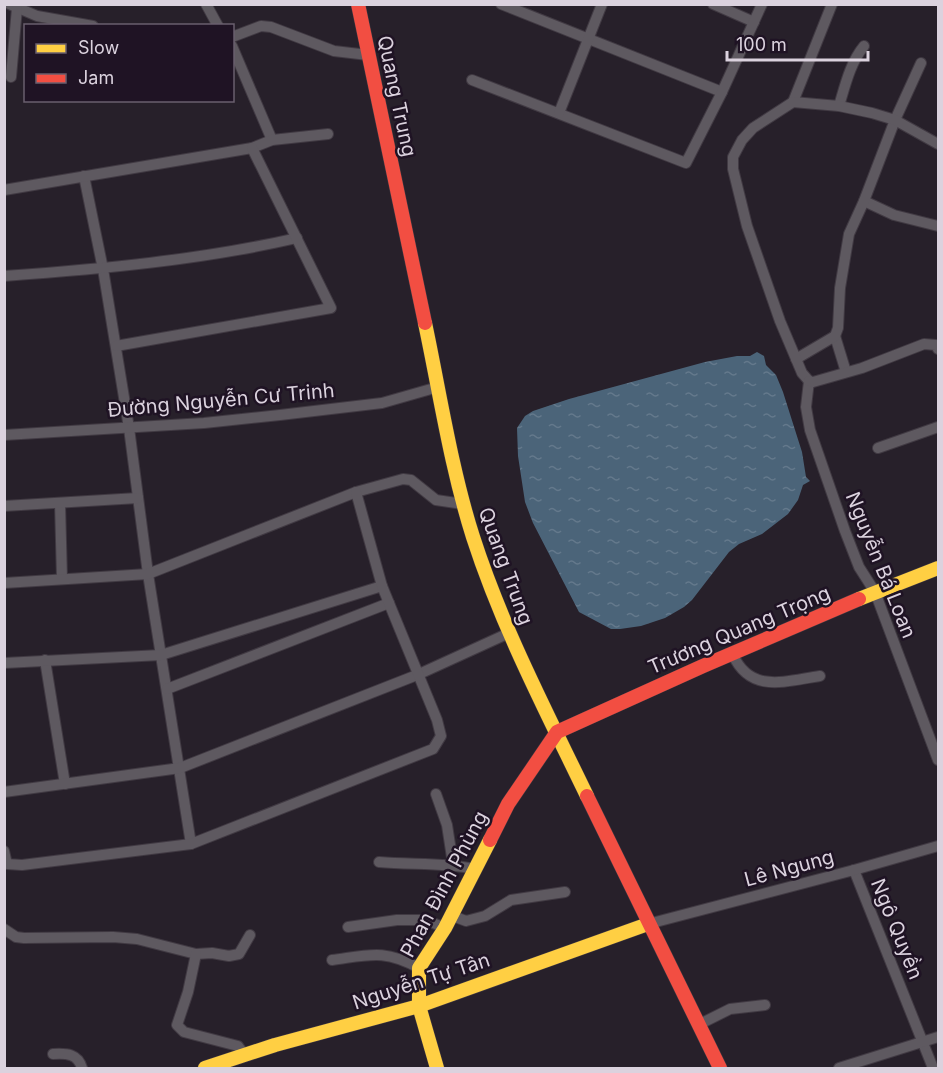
<svg xmlns="http://www.w3.org/2000/svg" width="943" height="1073" font-family="Inter,sans-serif">
	<style>
		.water { fill: url(#water-ripples) }
		.lines { fill: none; stroke-linecap: round; stroke-linejoin: round }
		.street-casing { stroke: #413a43; stroke-width: 12 }
		.slow-casing { stroke: #413a43; stroke-width: 15 }
		.jam-casing { stroke: #413a43; stroke-width: 15 }
		.street { stroke: #5e5960; stroke-width: 10 }
		.slow { stroke: #ffcf43; stroke-width: 14 }
		.jam { stroke: #f24e42; stroke-width: 14 }
		.labels { text-anchor: middle; stroke-width: 5; stroke-linejoin: round; paint-order: stroke }
		.street-label { font-size: 20px; fill: #dbd2de; stroke: #1f1324 }
	</style>
	<defs>
		<pattern id="water-ripples" width="26" height="14" patternUnits="userSpaceOnUse" patternTransform="scale(1.5)"><rect width="26" height="14" fill="#4b6479"/><path d="M2 4q2-2 4 0t4 0M15 11q2-2 4 0t4 0" fill="none" stroke="#64798c"/></pattern>
	</defs>
	<rect width="100%" height="100%" fill="#27202a"/>
	<path class="water" d="M757 352 764 356 766 365 776 375 783 392 802 452 806 477 810 481 803 485 798 500 788 514 762 534 739 544 729 552 692 600 684 607 665 618 641 626 620 629H611L579 612 533 523 525 502 518 456 517 428 525 416 533 411 569 399 705 362 737 356H750Z"/>
	<g class="lines">
		<g class="street-casing">
			<g id="street">
				<path d="M9 4 37 16 93 26"/>
				<path d="M206 4 218 26"/>
				<path d="M501 4 722 92"/>
				<path d="M713 4 754 22"/>
				<path d="M232 37 261 26 271 27 334 51 368 55"/>
				<path d="M232 46 272 140"/>
				<path d="M11 77 17 8"/>
				<path d="M472 80 686 163 722 92 762 4"/>
				<path d="M793 102 832 4"/>
				<path d="M839 106C845 86 850 63 864 46"/>
				<path d="M559 113 602 4"/>
				<path d="M84 176 103 269 129 428 148 574 191 844"/>
				<path d="M4 190 252 148 272 140 328 134"/>
				<path d="M864 201 894 215 938 226"/>
				<path d="M4 276C102 269 201 260 297 238"/>
				<path d="M835 336 846 372"/>
				<path d="M116 346 331 308 252 148"/>
				<path d="M796 359 835 336 838 328 840 288 849 234 864 201 895 120 921 63"/>
				<path d="M809 381 802 373 780 321 747 226 733 169V157L742 140 753 128 793 102 839 106 872 113 895 120 938 144"/>
				<path d="M809 381 806 407 810 430 845 531 859 567 875 592 938 760"/>
				<path d="M809 381 813 382 862 368 924 344 936 345 938 349"/>
				<path d="M4 435 204 423 280 415 382 403 438 387"/>
				<path d="M878 448 938 427"/>
				<path d="M60 503 62 579"/>
				<path d="M4 506 138 498"/>
				<path d="M4 583 148 574 356 492 403 479 411 480 436 500 463 504"/>
				<path d="M733 655C751 694 785 681 820 676"/>
				<path d="M45 660 65 784"/>
				<path d="M4 663 161 655 382 586"/>
				<path d="M167 689 389 603"/>
				<path d="M4 792 180 768 417 675 509 633"/>
				<path d="M436 794 447 825 453 864"/>
				<path d="M4 851 7 864 22 865 191 844 433 749 441 736 437 720 382 586 356 492"/>
				<path d="M379 862C411 865 444 862 475 869"/>
				<path d="M854 870 933 1068"/>
				<path d="M450 915 466 921 485 916 511 900 565 892"/>
				<path d="M648 924 854 870 938 846"/>
				<path d="M348 927 397 920H426L445 928"/>
				<path d="M4 929 16 937 24 938 113 937 137 939 196 954 212 953 229 956 239 954 250 935"/>
				<path d="M196 954 188 992 177 1025 184 1032 238 1046 245 1056"/>
				<path d="M332 960C370 955 384 949 419 968"/>
				<path d="M698 1025 730 1009 765 1005"/>
				<path d="M53 1054C67 1053 78 1054 82 1068"/>
				<path d="M839 1068 938 1037"/>
			</g>
		</g>
		<g class="slow-casing">
			<g id="slow">
				<path d="M425 323C440 394 451 468 473 537 502 627 546 711 587 796"/>
				<path d="M859 599 938 568"/>
				<path d="M205 1068 275 1045 419 1006 648 924"/>
				<path d="M437 1068 419 1006V968L445 928 490 840"/>
			</g>
		</g>
		<g class="jam-casing">
			<g id="jam">
				<path d="M358 4 425 323"/>
				<path d="M587 796 720 1068"/>
				<path d="M490 840 508 804 557 732 703 666 859 599"/>
			</g>
		</g>
		<use href="#street" class="street"/>
		<use href="#slow" class="slow"/>
		<use href="#jam" class="jam"/>
	</g>
	<g class="labels">
		<g class="street-label">
			<text transform="translate(397 96) rotate(78)" y="7">Quang Trung</text>
			<text transform="translate(221 400) rotate(-5)" y="7">Đường Nguyễn Cư Trinh</text>
			<text transform="translate(881 565) rotate(68)" y="7">Nguyễn Bá Loan</text>
			<text transform="translate(506 566) rotate(70)" y="7">Quang Trung</text>
			<text transform="translate(739 630) rotate(-23)" y="7">Trương Quang Trọng</text>
			<text transform="translate(789 868) rotate(-15)" y="7">Lê Ngung</text>
			<text transform="translate(444 884) rotate(-62)" y="7">Phan Đình Phùng</text>
			<text transform="translate(897 929) rotate(68)" y="7">Ngô Quyền</text>
			<text transform="translate(421 981) rotate(-18)" y="7">Nguyễn Tự Tân</text>
		</g>
	</g>
	<rect width="943" height="1073" fill="none" stroke="#dbd2de" stroke-width="12"/>
	<rect x="24" y="24" width="210" height="78" fill="#1f1324" stroke="#6a5f6e" stroke-width="1.5"/>
	<rect x="36" y="44" width="30" height="9" fill="#ffcf43" stroke="#6a5f6e" stroke-width="1.5"/>
	<text x="78" y="54" font-size="18" fill="#dbd2de">Slow</text>
	<rect x="36" y="74" width="30" height="9" fill="#f24e42" stroke="#6a5f6e" stroke-width="1.5"/>
	<text x="78" y="84" font-size="18" fill="#dbd2de">Jam</text>
	<path d="M727 51v9h141v-9" fill="none" stroke="#dbd2de" stroke-width="3"/>
	<text x="736" y="51" font-size="18" fill="#dbd2de" stroke="#1f1324" stroke-width="4.5" paint-order="stroke">100 m</text>
</svg>
